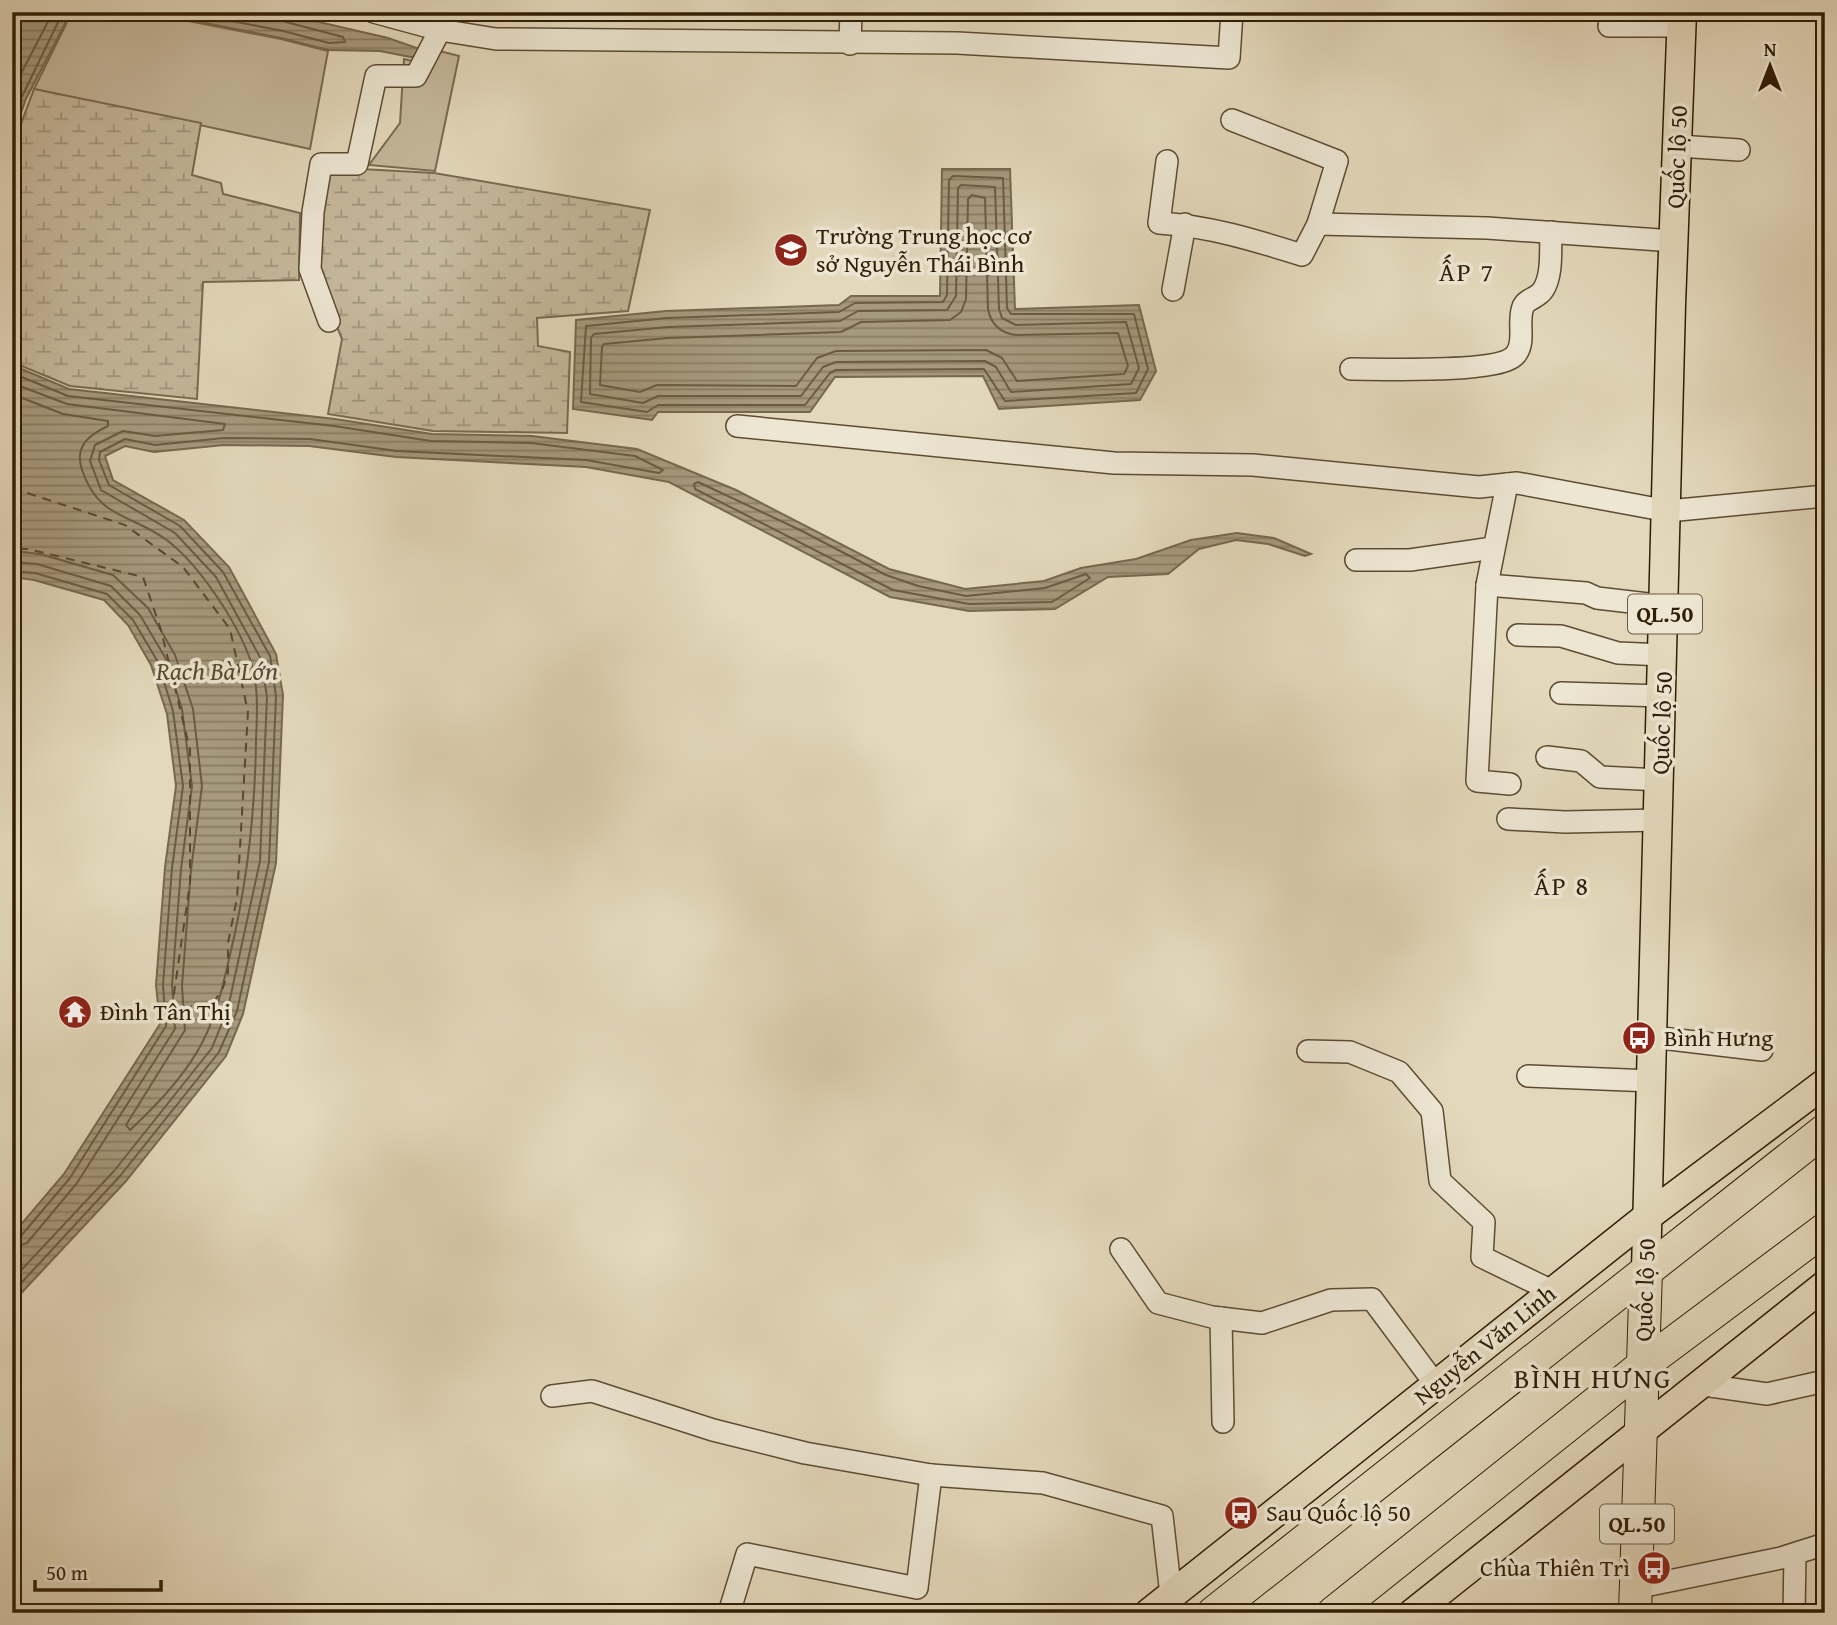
<svg xmlns="http://www.w3.org/2000/svg" width="1837" height="1625" font-family="'Gentium Book Plus',serif">
	<style>
		.green { fill: #c5b89c; stroke: #7a6b50; stroke-width: 2 }
		.wetland { fill: url(#wetland-marsh); stroke: #7a6b50; stroke-width: 2 }
		.water { fill: url(#water-rules); stroke: #77684d; stroke-width: 2 }
		.lines { fill: none; stroke-linecap: round; stroke-linejoin: round }
		.shore { stroke: #6b5c41; stroke-width: 2 }
		.ferry { stroke: #59492f; stroke-width: 2; stroke-dasharray: 9 7; stroke-linecap: butt }
		.minor-casing { stroke: #5d4c32; stroke-width: 24 }
		.major-casing { stroke: #301e05; stroke-width: 31 }
		.highway-casing { stroke: #301e05; stroke-width: 34 }
		.minor { stroke: #ede6d3; stroke-width: 21 }
		.major { stroke: #e3d8bb; stroke-width: 28 }
		.highway { stroke: #e3d8bb; stroke-width: 32 }
		.labels { text-anchor: middle; stroke-width: 7; stroke-linejoin: round; paint-order: stroke }
		.shield { fill: #ede6d3; stroke: #695a43; stroke-width: 2 }
		.shield-label { font-size: 23px; font-weight: bold; fill: #301e05 }
		.street-label { font-size: 24px; fill: #301e05; stroke: #ede6d3 }
		.poi-label { font-size: 24px; fill: #301e05; stroke: #ede6d3; text-anchor: start }
		.neighbourhood-label { font-size: 26px; letter-spacing: 2px; fill: #301e05; stroke: #ede6d3 }
		.water-label { font-size: 26px; font-style: italic; fill: #59492f; stroke: #ede6d3 }
		.quarter-label { font-size: 28px; letter-spacing: 2px; fill: #301e05; stroke: #ede6d3 }
	</style>
	<defs>
		<pattern id="wetland-marsh" width="20" height="14" patternUnits="userSpaceOnUse" patternTransform="scale(1.75)"><rect width="20" height="14" fill="#c5b89c"/><path d="M1 5h8M5 5V1M11 12h8M15 12V8" fill="none" stroke="#a0957d"/></pattern>
		<pattern id="water-rules" width="6" height="5" patternUnits="userSpaceOnUse" patternTransform="scale(1.75)"><rect width="6" height="5" fill="#a6997d"/><path d="M0 2.5h6" fill="none" stroke="#887c64"/></pattern>
	</defs>
	<rect width="100%" height="100%" fill="#e3d8bb"/>
	<filter id="stains"><feTurbulence type="fractalNoise" baseFrequency=".00286" numOctaves="4"/><feColorMatrix values="0 0 0 0 .2 0 0 0 0 .09 0 0 0 0 .02 0 0 0 .5 -.17"/></filter>
	<radialGradient id="worn" r=".72"><stop offset=".6" stop-color="#630" stop-opacity="0"/><stop offset="1" stop-color="#630" stop-opacity=".3"/></radialGradient>
	<g class="green">
		<path d="M72 12H142L281 39 328 51 310 149 34 89Z"/>
		<path d="M428 48 459 56 435 171 369 165 400 123 404 59 417 62Z"/>
	</g>
	<g class="wetland">
		<path d="M34 89 201 123 192 175 221 183 223 194 300 213 299 280 203 282 197 399 70 386 12 362V148Z"/>
		<path d="M325 167 434 173 650 210 628 311 537 318 538 346 570 352 567 433 433 431 328 414 342 339 313 268Z"/>
	</g>
	<g class="water">
		<path d="M15 12H71L26 99 12 138Z"/>
		<path d="M149 12H276L388 38 417 48 424 55 420 59 380 51 328 50 281 38Z"/>
		<path d="M942 169H1010L1015 309 1139 305 1156 371 1140 400 999 409 983 376 835 377 810 412H658L652 420 573 409 576 320 666 311 839 305 851 296H940Z"/>
		<path d="M12 365 69 389 335 419 432 434 532 436 637 449 736 490 889 569 965 589 1044 581 1081 568 1136 559 1191 540 1237 533 1274 538 1311 554 1305 556 1268 544 1236 540 1199 549 1168 574 1108 577 1055 609 969 611 890 597 669 482 586 467 396 457 309 446 224 445 154 452 125 446 105 456 113 480 184 520 229 567 276 654 283 695 276 863 243 1014 226 1056 126 1181 12 1303V1235L64 1174 160 1024 156 985 165 867 176 786 167 714 151 665 128 625 104 600 34 580 12 577Z"/>
	</g>
	<g class="lines">
		<g class="shore">
			<path d="M185 12 283 31 329 43 345 42 343 37 286 22 280 12"/>
			<path d="M12 91 53 12"/>
			<path d="M12 117 63 12"/>
			<path d="M953 176 1003 178 1007 308 1011 314H1134L1148 369 1136 393 1005 401 984 369 836 370 830 373 805 405H658L647 412 581 402 586 326 667 318 839 312 855 303 943 302 947 295 949 180Z"/>
			<path d="M961 185 995 187 999 309 1002 318 1016 325 1126 322 1139 368 1131 384 1011 392 996 367 985 361 836 362 823 367 801 396H658L643 403 590 394 591 338 594 334 668 327 840 321 858 311 947 310 956 296 958 188Z"/>
			<path d="M972 195 985 198 988 309C991 325 1000 333 1016 335L1118 333 1128 366 1124 374 1017 381 1002 358 986 350 836 351 817 358 796 386 657 385 640 392 600 385 602 347 604 344 668 338 841 332 861 322 950 320 961 312 966 299 968 199Z"/>
			<path d="M12 373 68 396 334 426 431 441 531 443 635 456 663 470 659 473 586 460 397 451 310 439 224 438 155 445 125 439 100 452 99 460 109 485 180 526 223 572 270 656 276 696 269 862 237 1011 219 1052 120 1176 12 1293"/>
			<path d="M12 383 67 404 225 424 223 430 155 436 123 431 95 445 90 461 101 490 175 533 216 577 261 659 267 697 260 861 228 1008 212 1048 114 1171 12 1280"/>
			<path d="M12 394 63 414 108 421V426C89 435 74 446 82 470 99 520 131 513 168 541 200 566 238 623 251 662 259 687 257 715 256 741 255 814 247 884 230 955 223 985 217 1014 203 1041 187 1073 156 1106 130 1130L126 1125 185 1030 182 986 191 870 202 786 193 709 175 655 148 608 113 575 40 554 12 551"/>
			<path d="M698 482 800 530 886 575 918 586 966 596 1045 588 1086 574 1090 578 1052 602 969 604 893 590 695 489 694 484Z"/>
			<path d="M12 562 37 564 111 586 140 615 166 659 182 709 192 786 181 869 172 985 175 1029 77 1183 27 1243 12 1248"/>
			<path d="M12 571 35 573 107 594 133 620 158 662 173 711 183 786 172 868 163 985 166 1026 70 1178 20 1237 12 1239"/>
		</g>
		<path class="ferry" d="M12 488 125 525 183 567 230 629 248 712 237 898 228 943V973L222 990 211 1006 172 1007 190 883V750L161 630 143 577 28 549H12"/>
		<g class="minor-casing">
			<g id="minor">
				<path d="M374 12 440 30 496 39 957 43 1229 58 1232 12"/>
				<path d="M1609 26H1682"/>
				<path d="M850 44 851 12"/>
				<path d="M1678 146 1739 150"/>
				<path d="M1167 161 1159 223C1209 226 1254 240 1302 255L1318 224 1337 161 1232 120"/>
				<path d="M1318 224 1487 228 1674 241"/>
				<path d="M1173 290 1185 224"/>
				<path d="M329 321 310 269 313 212 321 164H357L376 76H416L440 30 442 12"/>
				<path d="M1351 369C1380 369 1502 374 1516 354 1526 341 1517 322 1523 307 1526 299 1538 298 1543 290 1553 275 1550 249 1551 232"/>
				<path d="M737 426 1114 463 1253 465 1479 487 1517 483 1668 511 1825 496"/>
				<path d="M1507 484 1487 585 1477 781 1510 784"/>
				<path d="M1356 560H1410L1493 548"/>
				<path d="M1487 585 1586 593 1597 598 1665 606"/>
				<path d="M1518 635 1561 636 1618 653 1664 655"/>
				<path d="M1561 693 1663 696"/>
				<path d="M1547 757 1581 761 1600 777 1660 780"/>
				<path d="M1508 819 1565 822 1659 820"/>
				<path d="M1653 1037 1762 1050"/>
				<path d="M1308 1051 1350 1052 1399 1072 1432 1111 1440 1181 1484 1222 1482 1257 1552 1291"/>
				<path d="M1528 1076 1652 1081"/>
				<path d="M1121 1249 1158 1303 1212 1317 1262 1323 1331 1300 1372 1299 1436 1385"/>
				<path d="M1221 1318 1223 1422"/>
				<path d="M1697 1384 1767 1394 1825 1381"/>
				<path d="M552 1396 592 1391 713 1430 805 1453 931 1475 1043 1483 1162 1516 1171 1595"/>
				<path d="M1635 1588 1781 1558 1825 1544"/>
				<path d="M729 1613 747 1554 917 1588 931 1475"/>
				<path d="M1794 1613 1795 1554"/>
			</g>
		</g>
		<g class="major-casing">
			<g id="major">
				<path d="M1646 1270 1671 305 1682 12"/>
				<path d="M1149 1613 1648 1216 1825 1083"/>
				<path d="M1413 1613 1825 1285"/>
			</g>
		</g>
		<g class="highway-casing">
			<g id="highway">
				<path d="M1213 1613 1825 1130"/>
				<path d="M1333 1613 1642 1366 1825 1229"/>
				<path d="M1635 1613 1646 1270"/>
			</g>
		</g>
		<use href="#minor" class="minor"/>
		<use href="#major" class="major"/>
		<use href="#highway" class="highway"/>
	</g>
	<defs>
		<g id="school-disc" transform="scale(1.75)"><circle r="9.5" fill="#8f2418" stroke="#ede6d3"/><path d="M0-5L7-2L0 1L-7-2ZM-4 1L0 2.5L4 1V4Q0 6-4 4Z" fill="#fff"/></g>
		<g id="temple-disc" transform="scale(1.75)"><circle r="9.5" fill="#8f2418" stroke="#ede6d3"/><path d="M0-6L5-2H3V0L6.5 2.5H4V6H1.5V3h-3V6H-4V2.5H-6.5L-3 0V-2H-5Z" fill="#fff"/></g>
		<g id="bus-disc" transform="scale(1.75)"><circle r="9.5" fill="#8f2418" stroke="#ede6d3"/><path d="M-5-6H5V4H4V6H2V4H-2V6H-4V4H-5ZM-3.5-4V0h7V-4ZM-3.5 1.2v1.5H-2V1.2ZM2 1.2v1.5H3.5V1.2Z" fill="#fff"/></g>
	</defs>
	<g fill-rule="evenodd">
		<use href="#school-disc" x="791" y="250"/>
		<use href="#temple-disc" x="75" y="1012"/>
		<use href="#bus-disc" x="1639" y="1038"/>
		<use href="#bus-disc" x="1241" y="1513"/>
		<use href="#bus-disc" x="1654" y="1568"/>
	</g>
	<g class="labels">
		<g class="shield">
			<rect x="1628" y="594.5" width="74" height="39" rx="5"/>
			<rect x="1600" y="1504.5" width="74" height="39" rx="5"/>
		</g>
		<g class="shield-label">
			<text x="1665" y="622">QL.50</text>
			<text x="1637" y="1532">QL.50</text>
		</g>
		<g class="street-label">
			<text transform="translate(1677 157) rotate(-88)" y="8">Quốc lộ 50</text>
			<text transform="translate(1662 723) rotate(-88)" y="8">Quốc lộ 50</text>
			<text transform="translate(1645 1290) rotate(-88)" y="8">Quốc lộ 50</text>
			<text transform="translate(1485 1345) rotate(-39)" y="8">Nguyễn Văn Linh</text>
		</g>
		<g class="poi-label">
			<text x="816" y="244">Trường Trung học cơ<tspan x="816" dy="28">sở Nguyễn Thái Bình</tspan></text>
			<text x="100" y="1020">Đình Tân Thị</text>
			<text x="1664" y="1046">Bình Hưng</text>
			<text x="1266" y="1521">Sau Quốc lộ 50</text>
			<text x="1630" y="1576" text-anchor="end">Chùa Thiên Trì</text>
		</g>
		<g class="neighbourhood-label">
			<text x="1467" y="281">ẤP 7</text>
			<text x="1562" y="895">ẤP 8</text>
		</g>
		<g class="water-label">
			<text x="217" y="680">Rạch Bà Lớn</text>
		</g>
		<g class="quarter-label">
			<text x="1593" y="1388">BÌNH HƯNG</text>
		</g>
	</g>
	<rect width="1837" height="1625" fill="none" stroke="#e3d8bb" stroke-width="42"/>
	<rect x="14" y="14" width="1809" height="1597" fill="none" stroke="#301e05" stroke-width="3.5"/>
	<rect x="21" y="21" width="1795" height="1583" fill="none" stroke="#301e05" stroke-width="2"/>
	<g transform="translate(1770 66)" stroke="#ede6d3" stroke-width="5" paint-order="stroke">
	<path d="M0-5L12 26L0 18L-12 26Z" fill="#301e05"/>
	<text y="-10" font-size="19" font-weight="bold" text-anchor="middle" fill="#301e05">N</text>
	</g>
	<path d="M35 1580v10h126v-10" fill="none" stroke="#301e05" stroke-width="3.5"/>
	<text x="46" y="1580" font-size="21" fill="#301e05" stroke="#ede6d3" stroke-width="5" paint-order="stroke">50 m</text>
	<rect width="100%" height="100%" filter="url(#stains)"/>
	<rect width="100%" height="100%" fill="url(#worn)"/>
</svg>
